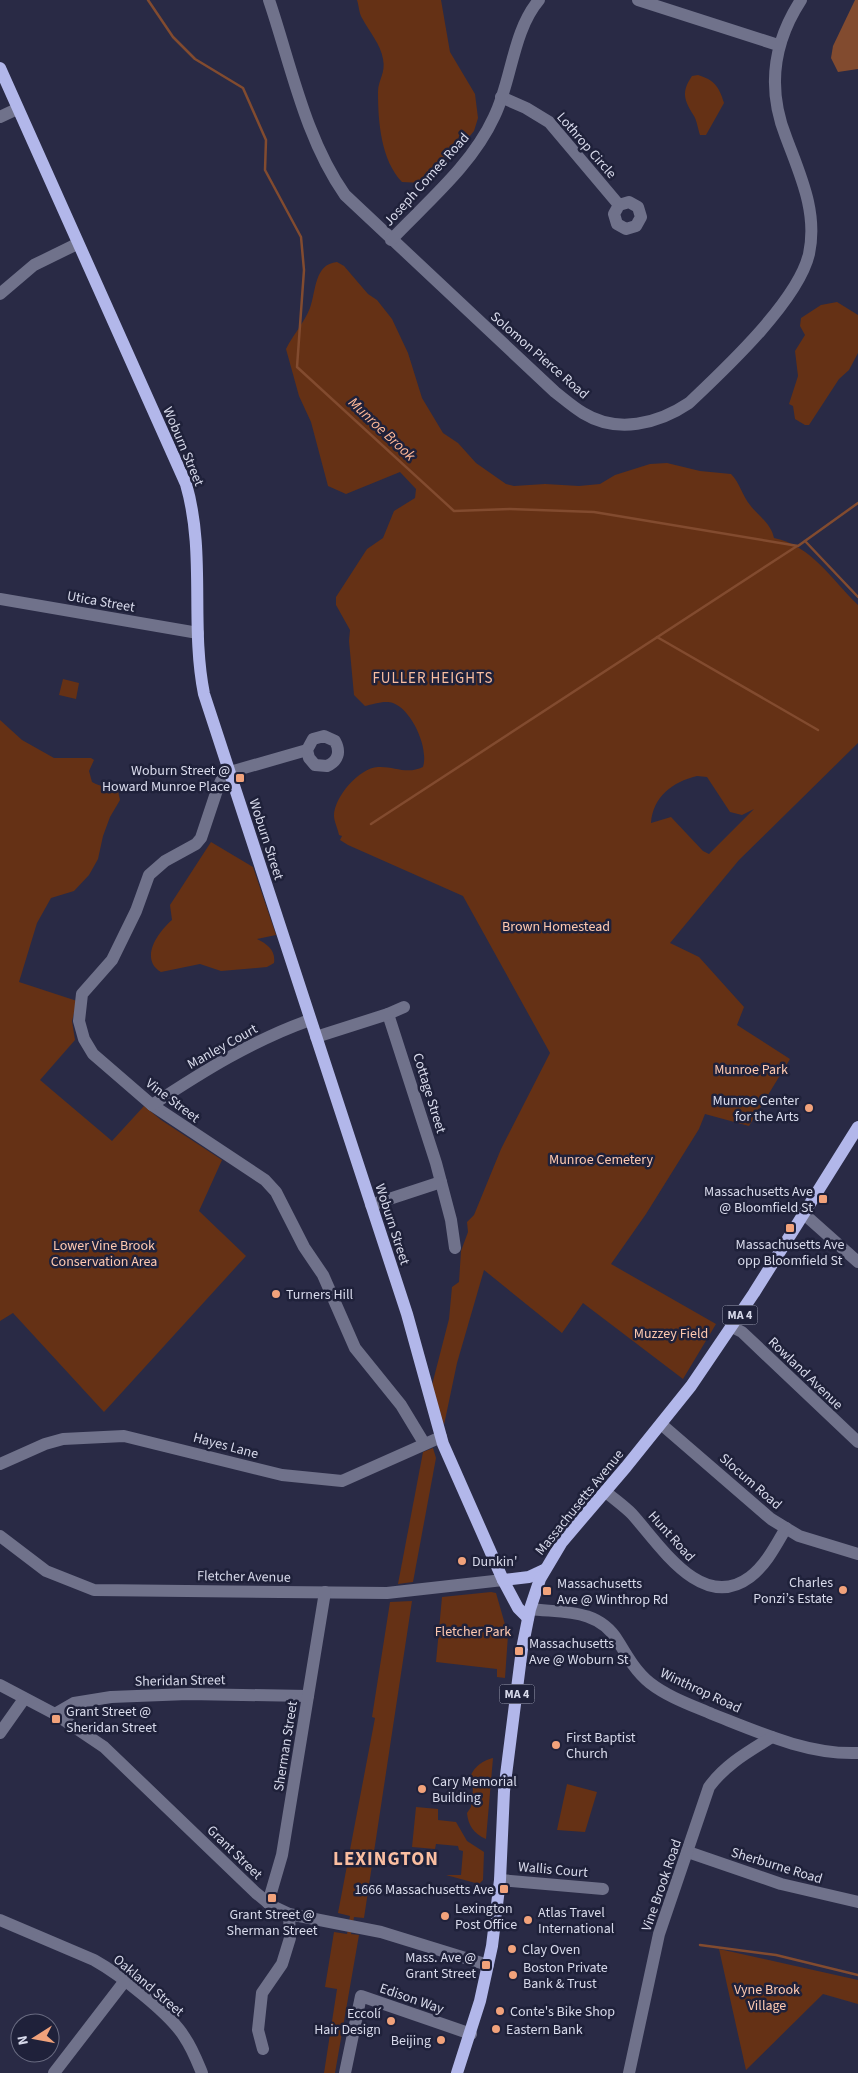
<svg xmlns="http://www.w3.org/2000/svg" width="858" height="2073" font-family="'Source Sans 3',sans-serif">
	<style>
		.green { fill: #653115; fill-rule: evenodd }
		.water { fill: #824b2f }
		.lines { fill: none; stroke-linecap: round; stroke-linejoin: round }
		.stream { stroke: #824b2f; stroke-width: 2.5 }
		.minor { stroke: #70728b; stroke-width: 12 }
		.major { stroke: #b2b7ea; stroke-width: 12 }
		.poi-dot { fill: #f1a27b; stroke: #1f213a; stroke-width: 2 }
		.labels { text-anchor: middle; stroke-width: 5; stroke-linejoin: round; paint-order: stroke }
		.shield { fill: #1f213a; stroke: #a0a2b6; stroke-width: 1 }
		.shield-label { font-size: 12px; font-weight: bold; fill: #d8daeb }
		.street-label { font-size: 14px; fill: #d8daeb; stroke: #1f213a }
		.poi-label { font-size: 14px; fill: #d8daeb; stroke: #1f213a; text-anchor: start }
		.park-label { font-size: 14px; fill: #fec9b0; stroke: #1f213a }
		.water-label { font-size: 15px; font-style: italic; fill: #ffb998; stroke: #1f213a }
		.neighbourhood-label { font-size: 15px; letter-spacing: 1px; fill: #fabea1; stroke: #1f213a }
		.district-label { font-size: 19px; font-weight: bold; letter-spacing: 1px; fill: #fabea1; stroke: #1f213a }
	</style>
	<rect width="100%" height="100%" fill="#292a45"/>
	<g class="green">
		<path d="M357 0H441L450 52 475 94 478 118 474 131 435 178 423 183 402 182C381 160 378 122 378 92 378 80 386 73 383 59 381 45 369 31 362 18 359 13 359 6 357 0Z"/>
		<path d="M698 75C714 80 719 86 724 103L706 135H700C698 129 697 121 694 116 684 100 681 92 692 76Z"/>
		<path d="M337 262 344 266 368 294 377 300 392 319 408 353 422 398 443 433 458 443 476 463 506 484 514 486 545 484 579 486 600 484 615 475 650 464 667 463 700 471 731 474C740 483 742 495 750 505 758 516 771 523 774 538 812 546 831 579 858 605V743L739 860 670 943 699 957 744 1007 737 1025 790 1059 749 1126 705 1114 699 1129 646 1214 611 1264 716 1324 683 1379 583 1303 562 1333 484 1270 457 1363 444 1425 432 1385 449 1319 452 1287 459 1282 461 1251 468 1232 467 1222 474 1215 501 1149 550 1053 463 896 348 845 340 840 342 836 339 835C338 829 334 821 334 816 334 797 359 768 378 767 394 766 407 775 423 767 429 748 412 710 393 703 385 700 373 704 365 706L354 695 349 641 350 630 336 605V597L367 549 383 538 394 511 415 498 416 489 400 472 346 494 328 486 311 422 299 396 286 349C293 335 304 323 310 308 316 292 314 264 337 262ZM697 776 707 777 730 812 742 815 754 809 709 854 703 851 671 817 651 823C653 797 672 782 697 776Z"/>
		<path d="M837 302 858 315V353L849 370 839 379 809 425H805L795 419 793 406 789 404 798 376 795 351 805 335 800 326 801 318 821 305Z"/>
		<path d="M63 679 79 683 76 699 59 695Z"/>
		<path d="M0 720 22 740 54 758H91L94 760 89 771 92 782C101 788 109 785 118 791L120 800 110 817 103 836 98 859 89 875 74 891 51 898 37 923 19 982 77 1001 72 1021 75 1040 40 1080 112 1141 144 1106 161 1120 222 1160 199 1211 246 1256 104 1412 13 1313 0 1321Z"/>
		<path d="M211 842 253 867 276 935 257 939C267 944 276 950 274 963L267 967 221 971 200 964 161 972C139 959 158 932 172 920L170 905Z"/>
		<path d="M433 1448 436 1458 413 1582 398 1584 423 1452Z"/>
		<path d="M491 1592 496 1593 508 1635 505 1678 497 1677V1669L436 1662 442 1597Z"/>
		<path d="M412 1601 364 1918 354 1917 351 1934 359 1935 335 2073H324L337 1989 325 1987 334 1932 347 1934 350 1916 338 1913 375 1718 372 1717 390 1602Z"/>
		<path d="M493 1758 486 1839C474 1834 468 1825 467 1813L471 1807 473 1789C464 1775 479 1761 493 1758Z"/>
		<path d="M567 1784 597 1792 585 1832 557 1830Z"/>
		<path d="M416 1807 438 1809V1820L456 1822 467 1841 484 1852 483 1880 479 1884 446 1875H461L463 1851 459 1850 458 1846 436 1844 435 1849 412 1847Z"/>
		<path d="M719 1949 858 1980V2004L823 1994 746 2070Z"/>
	</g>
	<path class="water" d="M855 0H858V69L838 72 831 58 833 46Z"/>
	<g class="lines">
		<g class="stream">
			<path d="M148 0 173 37 195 59 243 88 266 140 265 170 301 237 304 270 297 367 454 511 510 509 594 512 798 546 858 503"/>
			<path d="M805 541 858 597"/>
			<path d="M657 637 818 730"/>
			<path d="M371 824 797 546"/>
			<path d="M700 1945 776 1955 858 1975"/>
		</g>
		<g class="minor">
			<path d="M269 0C291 65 305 138 345 195L555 392C564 399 573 407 583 413 617 434 658 424 689 403 725 369 798 301 809 254 818 212 800 175 786 137 767 89 773 43 801 0"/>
			<path d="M638 0 778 45"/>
			<path d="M501 97 526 108 549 122 619 205 614 214 617 224 626 229 636 226 641 217 638 207 629 202 619 205"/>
			<path d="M0 117 17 109"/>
			<path d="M391 240C427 202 472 165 494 117 512 81 512 32 539 0"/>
			<path d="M0 294 34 265 77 244"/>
			<path d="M0 599 198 633"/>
			<path d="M307 750 313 739 324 736 335 741C341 752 338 761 327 766L315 765 309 758 307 750 230 772 221 781 217 790 201 838 196 844 165 861 149 875 136 911 112 960 82 994 79 1021 84 1039 93 1054 152 1105 265 1180 276 1192 304 1247 323 1275 355 1348 401 1405 424 1443"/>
			<path d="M388 1014 436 1163 451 1220 455 1248"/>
			<path d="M316 1037 388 1014 404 1007"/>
			<path d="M152 1105C202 1072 253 1040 310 1020"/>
			<path d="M371 1205 441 1182"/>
			<path d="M804 1214 858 1262"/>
			<path d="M732 1327 742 1332 858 1442"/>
			<path d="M661 1424 771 1519 799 1536 858 1554"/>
			<path d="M0 1464 45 1444 63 1439 124 1436 282 1475 342 1481 441 1437"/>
			<path d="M606 1492C614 1499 624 1506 632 1514 660 1545 702 1613 750 1577 766 1565 776 1545 786 1528"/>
			<path d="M0 1536 46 1571 94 1590 387 1593 503 1580"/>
			<path d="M530 1609C563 1613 598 1608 618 1641 627 1656 636 1672 650 1683 668 1697 691 1705 712 1714 758 1732 808 1755 858 1753"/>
			<path d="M0 1685 55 1714 104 1747 256 1893 272 1906 289 1914 381 1932 488 1965"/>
			<path d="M55 1714 74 1703 111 1697 188 1694 308 1696"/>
			<path d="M0 1733 24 1699"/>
			<path d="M688 1852 781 1884 858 1902"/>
			<path d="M500 1880 603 1889"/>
			<path d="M268 1903 282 1855 325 1592"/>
			<path d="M0 1920 94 1960C119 1974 171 2014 185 2038 192 2048 197 2061 202 2073"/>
			<path d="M263 2049 258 2030 262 1993 282 1964 290 1938 289 1914"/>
			<path d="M54 2073 124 1982"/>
			<path d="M345 2073 361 1996 471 2034"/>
			<path d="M629 2073 659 1934 709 1787C726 1764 748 1752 772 1737"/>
		</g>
		<g class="major">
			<path d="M0 68 186 484C206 553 190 624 204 694L407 1314 443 1444 503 1580 518 1608 528 1618"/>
			<path d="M503 1580 529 1577 544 1570"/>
			<path d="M457 2073 480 2001 492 1946 500 1880 504 1791 522 1649 530 1609 540 1579 562 1542 626 1467 691 1386 754 1293 858 1127"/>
		</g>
	</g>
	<g class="poi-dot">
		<rect x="235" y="773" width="10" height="10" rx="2.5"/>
		<circle cx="809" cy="1108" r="5"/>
		<rect x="818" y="1194" width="10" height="10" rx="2.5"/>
		<rect x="785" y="1223" width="10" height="10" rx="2.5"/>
		<circle cx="276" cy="1294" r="5"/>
		<circle cx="462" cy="1561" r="5"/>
		<circle cx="843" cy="1590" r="5"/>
		<rect x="542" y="1586" width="10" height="10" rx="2.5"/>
		<rect x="514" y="1646" width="10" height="10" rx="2.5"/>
		<rect x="51" y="1714" width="10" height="10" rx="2.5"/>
		<circle cx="556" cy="1745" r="5"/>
		<circle cx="422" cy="1789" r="5"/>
		<rect x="499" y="1884" width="10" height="10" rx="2.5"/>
		<rect x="267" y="1893" width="10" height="10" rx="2.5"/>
		<circle cx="445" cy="1916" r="5"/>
		<circle cx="528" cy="1920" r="5"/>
		<circle cx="512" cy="1949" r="5"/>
		<rect x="481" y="1960" width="10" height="10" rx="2.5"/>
		<circle cx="513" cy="1975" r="5"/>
		<circle cx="500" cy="2011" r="5"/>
		<circle cx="391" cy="2021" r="5"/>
		<circle cx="496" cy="2029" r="5"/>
		<circle cx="441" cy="2040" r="5"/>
	</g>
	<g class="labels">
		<g class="shield">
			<rect x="722.5" y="1305.5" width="35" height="19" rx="4"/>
			<rect x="499.5" y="1684.5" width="35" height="19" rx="4"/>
		</g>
		<g class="shield-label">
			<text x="740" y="1319">MA 4</text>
			<text x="517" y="1698">MA 4</text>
		</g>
		<g class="street-label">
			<text transform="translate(587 145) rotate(49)" y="5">Lothrop Circle</text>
			<text transform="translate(426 179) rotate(-48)" y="5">Joseph Comee Road</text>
			<text transform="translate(540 355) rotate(41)" y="5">Solomon Pierce Road</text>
			<text transform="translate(184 446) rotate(67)" y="5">Woburn Street</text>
			<text transform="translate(101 601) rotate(10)" y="5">Utica Street</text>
			<text transform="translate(267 839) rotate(72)" y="5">Woburn Street</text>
			<text transform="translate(222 1046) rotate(-29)" y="5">Manley Court</text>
			<text transform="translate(430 1093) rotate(73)" y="5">Cottage Street</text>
			<text transform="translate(173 1100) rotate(37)" y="5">Vine Street</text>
			<text transform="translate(393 1224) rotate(72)" y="5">Woburn Street</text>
			<text transform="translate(806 1373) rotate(44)" y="5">Rowland Avenue</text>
			<text transform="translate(226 1445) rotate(15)" y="5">Hayes Lane</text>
			<text transform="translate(751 1481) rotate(41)" y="5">Slocum Road</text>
			<text transform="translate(579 1502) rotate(-51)" y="5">Massachusetts Avenue</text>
			<text transform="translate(672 1536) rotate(48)" y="5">Hunt Road</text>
			<text transform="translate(244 1576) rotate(1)" y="5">Fletcher Avenue</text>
			<text transform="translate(180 1680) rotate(-1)" y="5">Sheridan Street</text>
			<text transform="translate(701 1690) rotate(25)" y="5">Winthrop Road</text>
			<text transform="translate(285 1746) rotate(-81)" y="5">Sherman Street</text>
			<text transform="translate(235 1852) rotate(44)" y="5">Grant Street</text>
			<text transform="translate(777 1865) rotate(17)" y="5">Sherburne Road</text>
			<text transform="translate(553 1869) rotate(5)" y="5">Wallis Court</text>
			<text transform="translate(661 1885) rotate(-71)" y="5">Vine Brook Road</text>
			<text transform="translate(149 1985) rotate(40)" y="5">Oakland Street</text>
			<text transform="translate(412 1998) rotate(19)" y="5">Edison Way</text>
		</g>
		<g class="poi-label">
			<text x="230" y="775" text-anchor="end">Woburn Street @<tspan x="230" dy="16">Howard Munroe Place</tspan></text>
			<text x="799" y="1105" text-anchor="end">Munroe Center<tspan x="799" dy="16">for the Arts</tspan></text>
			<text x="813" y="1196" text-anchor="end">Massachusetts Ave<tspan x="813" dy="16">@ Bloomfield St</tspan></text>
			<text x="790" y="1249" text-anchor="middle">Massachusetts Ave<tspan x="790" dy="16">opp Bloomfield St</tspan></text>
			<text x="286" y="1299">Turners Hill</text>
			<text x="472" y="1566">Dunkin'</text>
			<text x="833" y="1587" text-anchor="end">Charles<tspan x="833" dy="16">Ponzi’s Estate</tspan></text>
			<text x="557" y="1588">Massachusetts<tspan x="557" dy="16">Ave @ Winthrop Rd</tspan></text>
			<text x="529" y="1648">Massachusetts<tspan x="529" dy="16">Ave @ Woburn St</tspan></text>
			<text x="66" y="1716">Grant Street @<tspan x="66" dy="16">Sheridan Street</tspan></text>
			<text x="566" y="1742">First Baptist<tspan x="566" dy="16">Church</tspan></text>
			<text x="432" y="1786">Cary Memorial<tspan x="432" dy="16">Building</tspan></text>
			<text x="494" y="1894" text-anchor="end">1666 Massachusetts Ave</text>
			<text x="455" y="1913">Lexington<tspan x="455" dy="16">Post Office</tspan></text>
			<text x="538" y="1917">Atlas Travel<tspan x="538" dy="16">International</tspan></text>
			<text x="272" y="1919" text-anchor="middle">Grant Street @<tspan x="272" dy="16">Sherman Street</tspan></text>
			<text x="522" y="1954">Clay Oven</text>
			<text x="476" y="1962" text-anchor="end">Mass. Ave @<tspan x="476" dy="16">Grant Street</tspan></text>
			<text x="523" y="1972">Boston Private<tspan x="523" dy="16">Bank &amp; Trust</tspan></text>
			<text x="510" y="2016">Conte's Bike Shop</text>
			<text x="381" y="2018" text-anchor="end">Eccolí<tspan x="381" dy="16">Hair Design</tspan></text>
			<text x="506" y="2034">Eastern Bank</text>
			<text x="431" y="2045" text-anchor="end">Beijing</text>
		</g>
		<g class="park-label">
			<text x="556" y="931">Brown Homestead</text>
			<text x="751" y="1074">Munroe Park</text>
			<text x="601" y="1164">Munroe Cemetery</text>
			<text x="104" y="1250">Lower Vine Brook<tspan x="104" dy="16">Conservation Area</tspan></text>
			<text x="671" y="1338">Muzzey Field</text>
			<text x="473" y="1636">Fletcher Park</text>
			<text x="767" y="1994">Vyne Brook<tspan x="767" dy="16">Village</tspan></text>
		</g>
		<g class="water-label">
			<text transform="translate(382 429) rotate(43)" y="5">Munroe Brook</text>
		</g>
		<g class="neighbourhood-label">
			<text x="433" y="683">FULLER HEIGHTS</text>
		</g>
		<g class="district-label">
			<text x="386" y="1865">LEXINGTON</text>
		</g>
	</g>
	<g transform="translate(35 2038) rotate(259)"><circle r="24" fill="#1f213a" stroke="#696b81"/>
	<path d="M0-4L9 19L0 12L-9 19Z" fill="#f1a27b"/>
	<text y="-8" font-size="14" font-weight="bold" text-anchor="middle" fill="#d8daeb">N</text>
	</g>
</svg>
